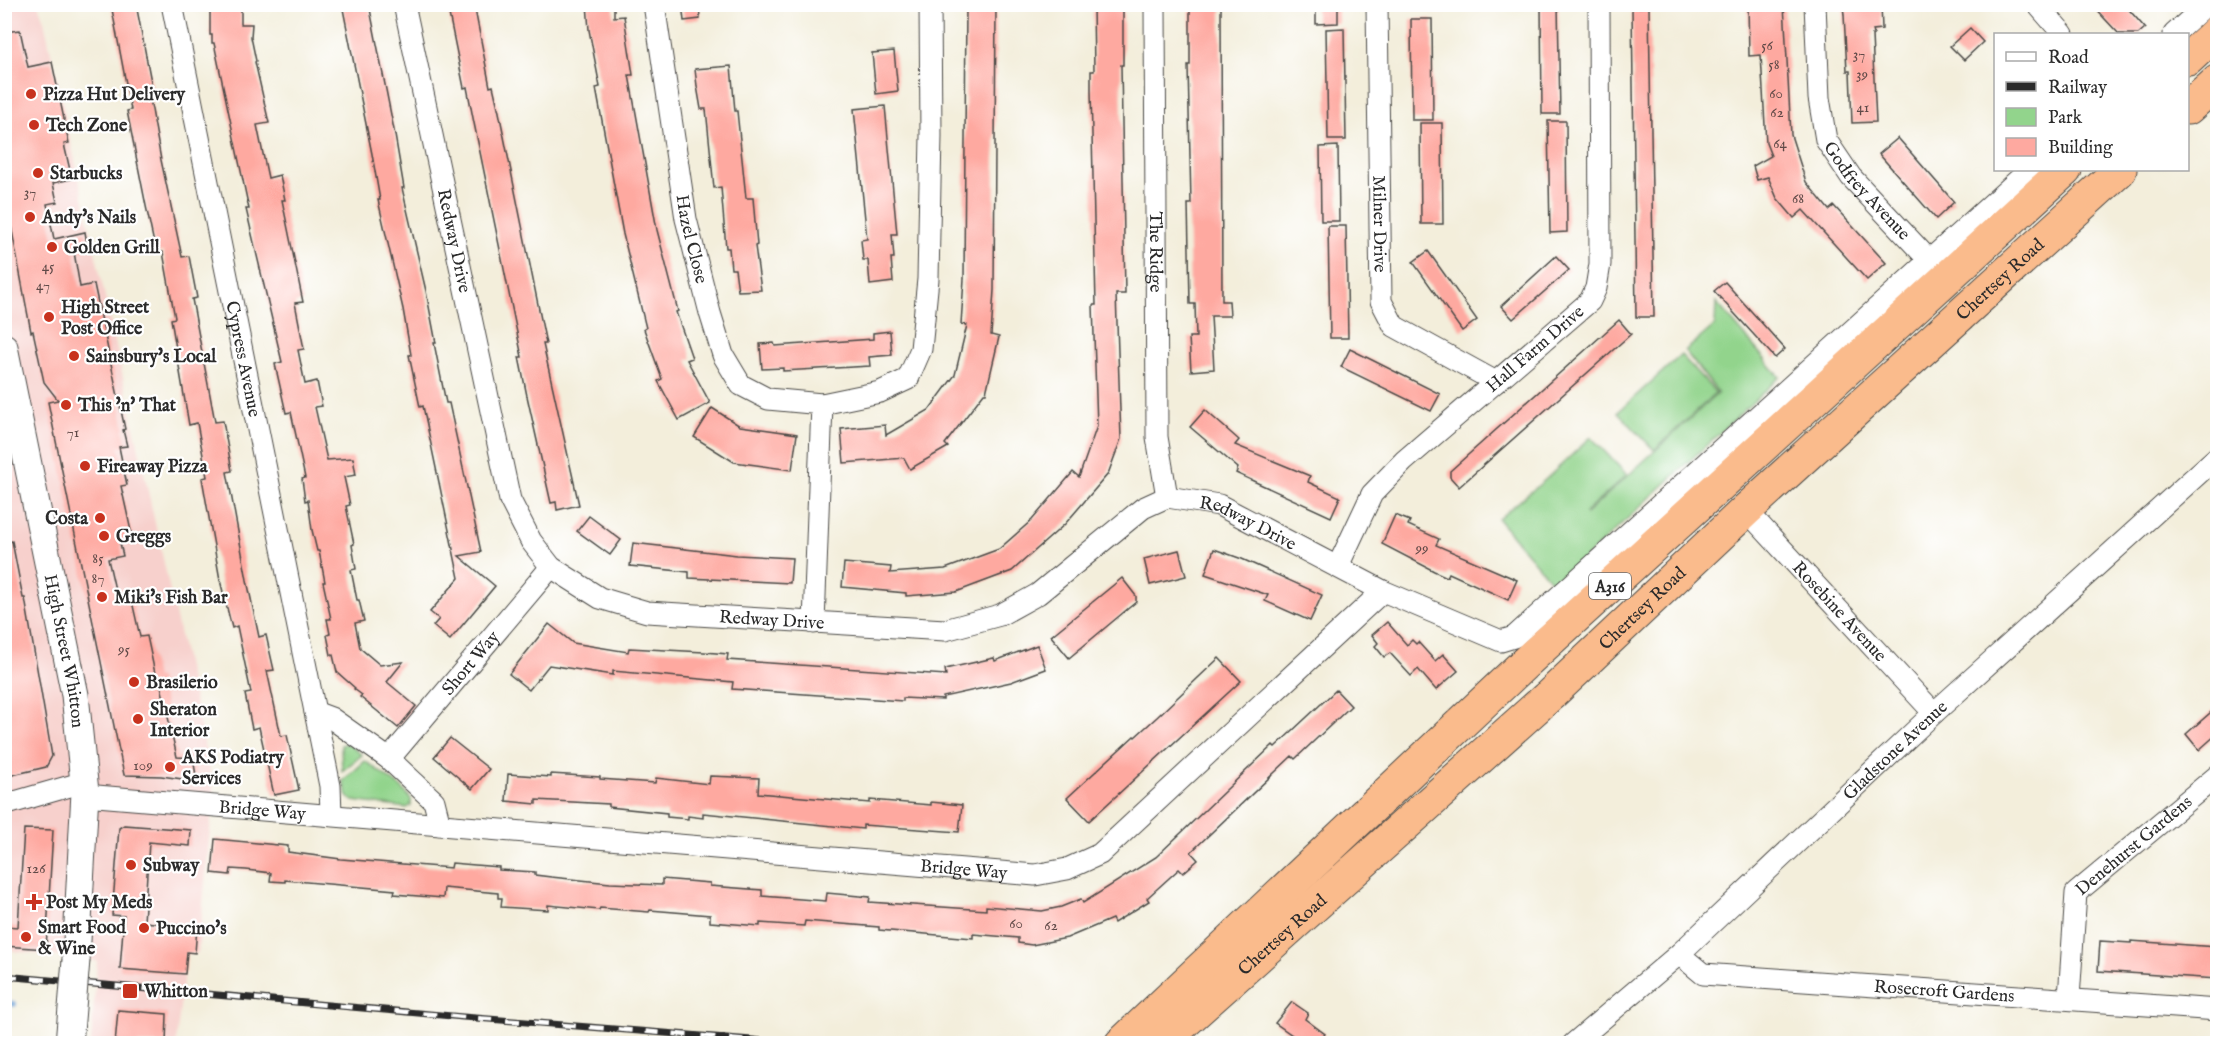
<svg xmlns="http://www.w3.org/2000/svg" width="2222" height="1048" font-family="'IM FELL English',serif">
	<style>
		.built { fill: #f7d0cc }
		.green { fill: #92d48c; stroke: #5e805c; stroke-width: 1.5 }
		.lines { fill: none; stroke-linecap: round; stroke-linejoin: round }
		.stream { stroke: #659ed4; stroke-width: 6 }
		.building { fill: #fea9a0 }
		.minor-casing { stroke: #494845; stroke-width: 23 }
		.tertiary-casing { stroke: #494845; stroke-width: 29 }
		.trunk-casing { stroke: #494845; stroke-width: 35 }
		.minor { stroke: #fff; stroke-width: 21 }
		.tertiary { stroke: #fff; stroke-width: 27 }
		.trunk { stroke: #fabb8c; stroke-width: 33 }
		.rail-casing { stroke: #2b2b2b; stroke-width: 7 }
		.rail { stroke: #fff; stroke-width: 4.5; stroke-dasharray: 14; stroke-linecap: butt }
		.tertiary-bridge-casing { stroke: #494845; stroke-width: 29; stroke-linecap: butt }
		.tertiary-bridge { stroke: #fff; stroke-width: 27 }
		.poi-dot { fill: #c8321e; stroke: #fff; stroke-width: 2 }
		.labels { text-anchor: middle; stroke-width: 4.5; stroke-linejoin: round; paint-order: stroke }
		.number-label { font-size: 15px; fill: #604a48 }
		.shield { fill: #fff; stroke: #6b6b6b; stroke-width: 1.5 }
		.shield-label { font-size: 16px; font-weight: bold; fill: #2b2b2b }
		.poi-label { font-size: 18px; font-weight: bold; fill: #2b2b2b; stroke: #fff; text-anchor: start }
		.street-label { font-size: 18px; fill: #2b2b2b; stroke: #fff }
	</style>
	<rect width="100%" height="100%" fill="#fff"/>
	<filter id="ink" filterUnits="userSpaceOnUse"><feTurbulence type="fractalNoise" baseFrequency=".0167" numOctaves="2"/><feDisplacementMap in="SourceGraphic" scale="12" xChannelSelector="R" yChannelSelector="G"/><feConvolveMatrix kernelMatrix="1 2 1 2 8 2 1 2 1" color-interpolation-filters="sRGB"/></filter>
	<filter id="wash" filterUnits="userSpaceOnUse"><feTurbulence type="fractalNoise" baseFrequency=".008" numOctaves="4" result="noise"/><feDisplacementMap in="SourceGraphic" scale="24" xChannelSelector="R" yChannelSelector="G"/><feGaussianBlur stdDeviation="1.35" result="paint"/><feColorMatrix in="noise" values="0 0 0 0 0 0 0 0 0 0 0 0 0 0 0 0 0 1.4 0 .05"/><feComposite in="paint" operator="in"/></filter>
	<g filter="url(#wash)">
		<rect width="100%" height="100%" fill="#f3eedb"/>
		<path class="built" d="M38 4 44 21 214 789 198 954H186L176 1043H91L97 961 5 950 4 5Z"/>
		<g class="green">
			<path d="M1716 302 1780 377 1555 586 1498 519 1546 479 1591 437 1627 475 1585 513 1586 514 1718 393 1685 351 1715 325Z"/>
			<path d="M1681 355 1716 393 1654 450 1618 412Z"/>
			<path d="M348 743 362 755 342 771 341 745Z"/>
			<path d="M365 761 402 788 411 799V805L407 808 353 801 348 797 343 781Z"/>
		</g>
		<g class="lines">
			<path class="stream" d="M4 1003 14 1004"/>
		</g>
		<g id="blocks">
			<g class="building">
				<path d="M111 4H136L153 92 149 93 161 160 182 257 189 256 197 298 192 299 215 422 223 421 232 471 227 472 247 580 259 637 266 635 274 670 267 671 281 736 287 735 299 790 274 795 259 727 252 729 245 694 251 693 237 626 232 628 220 580 202 478 207 477 197 423 189 425 171 319 175 318 163 252 156 253 146 206 127 111 131 110Z"/>
				<path d="M215 4H241V24H252L251 37 256 61 255 62 269 123 257 125 268 178 280 175 285 200H282L303 302 295 303 304 349 298 350 305 384 317 381 322 406 315 407 327 460 353 458 356 475 344 477 350 505 346 506 354 544 352 545 356 569 351 570 357 600H359L364 621 355 623 360 648 380 665 403 662 387 682 416 706 398 728 360 697 362 695 354 689 355 688 337 672 333 655H331L327 635 330 634 327 619H331L323 582H325L319 551H317L312 530 308 500 305 501 302 479 305 478 291 412 286 413 275 364 282 362 246 209H249L214 43H212V35H210V11H215Z"/>
				<path d="M342 4H369L395 135 404 188H402L426 291 436 343H434L446 403H449L481 552 459 556 495 586 450 640 433 626 439 619 430 612 459 578 423 406 420 407 409 355H411L403 309 378 200H380L372 154Z"/>
				<path d="M447 4H474L490 87 493 86 499 112 546 344H543L579 505 557 510 556 502 551 503 527 396 519 357H522L473 118 467 87 464 88Z"/>
				<path d="M587 4H614V17L624 16 633 75H629L657 230 678 311 676 312 692 358 687 360 710 403 679 420 658 381 662 379 644 329 646 328 623 234 596 88 600 87 589 30Z"/>
				<path d="M682 4H699L700 19 684 21Z"/>
				<path d="M966 4H996L994 290 991 335 999 337 986 393H984L945 444 948 447 910 469 904 458 844 463 841 429 885 425 886 435 929 410 955 375 967 325 961 324 964 279Z"/>
				<path d="M1093 4H1113V8H1123V65H1121L1125 294H1116L1121 439 1108 474 1065 524 1012 571 956 592 906 596V593L842 587 844 563 891 567 890 573 945 569 999 549 1032 520 1073 472 1079 477 1097 426 1093 305H1096L1091 91V71H1094Z"/>
				<path d="M1190 4H1221L1222 301H1229L1230 316H1211L1214 369 1191 371 1189 337H1196L1195 304H1190L1189 251 1188 204H1191L1188 65H1190Z"/>
				<path d="M1316 4H1338V23L1316 24Z"/>
				<path d="M1541 4H1558L1560 114H1542Z"/>
				<path d="M1748 4H1784L1791 135 1806 182 1829 210 1834 206 1886 263 1867 280 1803 210 1794 218 1777 198 1768 177 1757 180 1753 166 1771 156 1766 143 1761 55 1749 56Z"/>
				<path d="M1847 4H1881L1882 29 1873 30 1874 35H1872L1876 122 1852 123 1850 71H1847L1844 15 1843 6Z"/>
				<path d="M2091 4H2124L2145 28 2138 34H2119Z"/>
				<path d="M1649 7 1654 317H1636L1632 8Z"/>
				<path d="M1411 19H1432L1433 120H1412Z"/>
				<path d="M1344 28 1346 140H1328L1326 29Z"/>
				<path d="M1970 28 1983 42 1964 60 1950 46Z"/>
				<path d="M20 30 28 67 52 62 69 143 64 144 72 179 53 183 57 202 47 204 54 239 85 232 88 249 74 252 80 287 94 284 125 429 123 430 127 446 119 447 127 485 121 486 133 540 120 543 123 556 108 559 118 603 132 601 140 637 147 636 156 678 159 677 177 757 193 758 197 781 161 776 124 775 48 402 58 400 44 382 33 331 31 332 4 188V32Z"/>
				<path d="M894 51 898 91 876 94 872 53Z"/>
				<path d="M731 66 735 111H737L746 198H753L757 245 755 246 761 290 738 291 735 269H731L729 248H726L721 187 714 188 706 109H701L697 86 695 69Z"/>
				<path d="M885 106 897 234H892L894 258H891L893 282 870 285 868 260H863L861 240 867 239 854 109Z"/>
				<path d="M1548 121H1566L1567 232 1550 233Z"/>
				<path d="M1420 123H1442L1443 224H1421Z"/>
				<path d="M1898 138 1954 202 1936 219 1879 154Z"/>
				<path d="M1338 146 1339 221H1321L1320 147Z"/>
				<path d="M1328 226H1346L1348 338H1330Z"/>
				<path d="M1428 251 1477 320 1462 331 1413 262Z"/>
				<path d="M1556 256 1569 270 1513 319 1501 306Z"/>
				<path d="M1725 282 1785 349 1775 358 1714 291Z"/>
				<path d="M1619 320 1631 334 1459 487 1450 477V471Z"/>
				<path d="M890 331 892 355 869 357 870 366 783 371V368L762 369 760 344 774 343 775 346 873 339V333Z"/>
				<path d="M1350 349 1440 394 1431 411 1341 367Z"/>
				<path d="M712 408 740 426 797 434 792 470 734 462 694 437Z"/>
				<path d="M1205 410 1239 440 1235 445 1310 476 1308 482 1340 497 1331 517 1236 473 1238 468 1190 427Z"/>
				<path d="M1395 515 1410 521 1408 525 1439 539 1436 545 1517 580 1508 600 1449 573 1447 577 1434 571 1382 544Z"/>
				<path d="M589 516 621 540 610 555 577 531Z"/>
				<path d="M12 541 23 598H25L52 756 46 767 4 777V542Z"/>
				<path d="M633 543 737 555 792 558 790 583 689 578V572L630 566Z"/>
				<path d="M1214 549 1242 559 1322 595 1310 621 1265 601 1268 595 1205 574Z"/>
				<path d="M1179 550 1186 576 1150 585 1144 559Z"/>
				<path d="M1122 578 1136 596V602L1069 658 1051 636Z"/>
				<path d="M1387 622 1407 645 1412 640 1416 644 1418 642 1435 661 1443 654 1458 671 1436 690 1418 669 1411 676 1390 653 1384 657 1375 646 1378 643 1372 635Z"/>
				<path d="M549 624 573 643 628 652 629 648 704 652 728 654 727 660 946 675 945 669 994 658 995 661 1037 645 1046 669 1011 682 943 697V700L903 698V701L732 689 733 682 613 671V675L549 665 529 690 509 674Z"/>
				<path d="M1219 658 1241 681 1089 821 1067 798 1134 736 1135 737 1157 717Z"/>
				<path d="M1336 690 1351 706 1295 759 1292 756 1191 852 1198 860 1183 873 1179 869 1147 898 1149 901 1114 923 1112 919 1067 938 1032 945 1018 943V938L973 934V938L879 930V927L805 921 804 926 760 923V926L710 922V915L650 910 649 912 600 908 599 910 548 905V910L501 907 502 898H498V893L444 888 443 898 394 894 395 890 285 880V882L270 881 271 873 246 870 231 869 230 875 212 873 215 839 288 846V852L341 859 451 868 452 863 475 865 499 867V870L535 872V875L551 877 610 883 662 885V879L710 883V886L762 890V896L826 901 827 893 870 897 869 902 986 910V906L1042 911 1061 907 1081 899 1083 903 1156 857 1273 745 1275 747Z"/>
				<path d="M2217 707V734L2199 750 2186 734Z"/>
				<path d="M450 738 489 769 472 789 434 757Z"/>
				<path d="M508 774 551 777V774L600 777V779L655 783 656 778 709 784 710 776 759 778 758 793 870 803V800L931 805V802L962 805 959 832 863 825V829L703 813V818L688 816V819L667 817V813L609 807V804L536 800V804L506 801Z"/>
				<path d="M124 825 191 830 190 846 149 842 144 922 197 927 195 953 187 952 185 974 120 969 124 916 112 915 119 828Z"/>
				<path d="M24 829 53 830 46 949 4 946V926L18 927Z"/>
				<path d="M2100 941 2131 943V941L2217 947V979L2098 971Z"/>
				<path d="M1292 1002 1308 1013 1305 1019 1325 1034 1317 1044H1305L1275 1023Z"/>
				<path d="M118 1010 167 1014 166 1044H115Z"/>
			</g>
		</g>
	</g>
	<g filter="url(#ink)">
		<use href="#blocks" fill-opacity="0" stroke="#494845" stroke-width="1.5"/>
		<g class="lines">
			<g class="minor-casing">
				<g id="minor">
					<path id="s1" d="M172 4 330 786 331 814"/>
					<path id="s2" d="M404 4 510 500 531 541 551 567 600 598 647 612 945 630 1000 615 1038 594 1143 508 1167 497 1219 505 1383 591 1501 641 1514 637 2029 170"/>
					<path id="s3" d="M654 4 686 219 710 313 723 355 741 385 768 399 822 404 880 392 908 379 921 349 928 279 931 136 930 4"/>
					<path id="s4" d="M1155 4 1157 437 1167 497"/>
					<path id="s5" d="M1377 4 1381 301 1394 326 1496 382"/>
					<path id="s6" d="M1815 4 1819 98 1826 140 1851 177 1929 260"/>
					<path d="M2037 4 2063 34"/>
					<path d="M2174 34 2207 4"/>
					<path id="s7" d="M1746 510 1934 713"/>
					<path id="s8" d="M1338 566 1372 494 1404 461 1590 301 1596 288 1600 264 1599 4"/>
					<path d="M814 623 822 404"/>
					<path d="M315 712 331 718 389 759 434 801 440 825"/>
					<path id="s9" d="M389 759 551 567"/>
					<path id="s10" d="M85 795 1035 875 1067 869 1100 854 1383 591"/>
					<path d="M4 805 84 782"/>
					<path id="s11" d="M1679 954 1703 974 2218 1010"/>
					<path id="s12" d="M2069 998 2076 893 2218 775"/>
					<path id="s13" d="M1573 1044 1679 954 1934 713 2218 456"/>
				</g>
			</g>
			<g class="tertiary-casing">
				<g id="tertiary">
					<path id="s14" d="M4 347 75 695 85 792 76 960"/>
				</g>
			</g>
			<g class="trunk-casing">
				<g id="trunk">
					<path d="M2188 59 2218 31"/>
					<path d="M2188 108 2218 81"/>
					<path d="M1121 1044 1525 663 2065 170"/>
					<path id="s15" d="M1160 1044 1550 695 1746 510 2120 170"/>
				</g>
			</g>
			<use href="#minor" class="minor"/>
			<use href="#tertiary" class="tertiary"/>
			<use href="#trunk" class="trunk"/>
			<g class="rail-casing">
				<path id="rail" d="M4 976 463 1017 801 1044"/>
			</g>
			<use href="#rail" class="rail"/>
			<g class="tertiary-bridge-casing">
				<path id="tertiary-bridge" d="M69 1044 76 960"/>
			</g>
			<use href="#tertiary-bridge" class="tertiary-bridge"/>
		</g>
	</g>
	<g class="poi-dot">
		<circle cx="31" cy="94" r="6"/>
		<circle cx="34" cy="125" r="6"/>
		<circle cx="38" cy="173" r="6"/>
		<circle cx="30" cy="217" r="6"/>
		<circle cx="52" cy="247" r="6"/>
		<circle cx="49" cy="317" r="6"/>
		<circle cx="74" cy="356" r="6"/>
		<circle cx="66" cy="405" r="6"/>
		<circle cx="85" cy="466" r="6"/>
		<circle cx="100" cy="518" r="6"/>
		<circle cx="104" cy="536" r="6"/>
		<circle cx="102" cy="597" r="6"/>
		<circle cx="134" cy="682" r="6"/>
		<circle cx="138" cy="719" r="6"/>
		<circle cx="170" cy="767" r="6"/>
		<circle cx="131" cy="865" r="6"/>
		<path d="M31 893h6v6h6v6h-6v6h-6v-6h-6v-6h6z"/>
		<circle cx="144" cy="928" r="6"/>
		<circle cx="26" cy="937" r="6"/>
		<rect x="122" y="983" width="16" height="16" rx="3"/>
	</g>
	<g class="labels">
		<g class="number-label">
			<text x="1767" y="50">56</text>
			<text x="1859" y="59">37</text>
			<text x="1774" y="69">58</text>
			<text x="1862" y="79">39</text>
			<text x="1776" y="98">60</text>
			<text x="1863" y="112">41</text>
			<text x="1777" y="117">62</text>
			<text x="1780" y="148">64</text>
			<text x="30" y="197">37</text>
			<text x="1798" y="203">68</text>
			<text x="48" y="271">45</text>
			<text x="43" y="290">47</text>
			<text x="73" y="437">71</text>
			<text x="1422" y="553">99</text>
			<text x="98" y="563">85</text>
			<text x="98" y="583">87</text>
			<text x="124" y="654">95</text>
			<text x="143" y="770">109</text>
			<text x="36" y="873">126</text>
			<text x="1016" y="928">60</text>
			<text x="1051" y="930">62</text>
		</g>
		<rect class="shield" x="1589" y="573" width="42" height="26" rx="4.5"/>
		<g class="shield-label">
			<text x="1610" y="592">A316</text>
		</g>
		<g class="poi-label">
			<text x="43" y="100">Pizza Hut Delivery</text>
			<text x="46" y="131">Tech Zone</text>
			<text x="50" y="179">Starbucks</text>
			<text x="42" y="223">Andy's Nails</text>
			<text x="64" y="253">Golden Grill</text>
			<text x="61" y="313">High Street<tspan x="61" dy="21">Post Office</tspan></text>
			<text x="86" y="362">Sainsbury's Local</text>
			<text x="78" y="411">This 'n' That</text>
			<text x="97" y="472">Fireaway Pizza</text>
			<text x="88" y="524" text-anchor="end">Costa</text>
			<text x="116" y="542">Greggs</text>
			<text x="114" y="603">Miki's Fish Bar</text>
			<text x="146" y="688">Brasilerio</text>
			<text x="150" y="715">Sheraton<tspan x="150" dy="21">Interior</tspan></text>
			<text x="182" y="763">AKS Podiatry<tspan x="182" dy="21">Services</tspan></text>
			<text x="143" y="871">Subway</text>
			<text x="46" y="908">Post My Meds</text>
			<text x="38" y="933">Smart Food<tspan x="38" dy="21">&amp; Wine</tspan></text>
			<text x="156" y="934">Puccino's</text>
			<text x="144" y="997">Whitton</text>
		</g>
		<g class="street-label">
			<text dy="6" stroke="none"><textPath href="#s6" startOffset="202">Godfrey Avenue</textPath></text>
			<text dy="6" stroke="none"><textPath href="#s5" startOffset="220">Milner Drive</textPath></text>
			<text dy="6" stroke="none"><textPath href="#s2" startOffset="242">Redway Drive</textPath></text>
			<text dy="6" stroke="none"><textPath href="#s3" startOffset="238">Hazel Close</textPath></text>
			<text dy="6" stroke="none"><textPath href="#s4" startOffset="248">The Ridge</textPath></text>
			<text dy="6" stroke="none"><textPath href="#s15" startOffset="1136">Chertsey Road</textPath></text>
			<text dy="6" stroke="none"><textPath href="#s8" startOffset="298">Hall Farm Drive</textPath></text>
			<text dy="6" stroke="none"><textPath href="#s1" startOffset="362">Cypress Avenue</textPath></text>
			<text dy="6" stroke="none"><textPath href="#s2" startOffset="1340">Redway Drive</textPath></text>
			<text dy="6" stroke="none"><textPath href="#s15" startOffset="650">Chertsey Road</textPath></text>
			<text dy="6" stroke="none"><textPath href="#s7" startOffset="138">Rosebine Avenue</textPath></text>
			<text dy="6" stroke="none"><textPath href="#s2" startOffset="818">Redway Drive</textPath></text>
			<text dy="6" stroke="none"><textPath href="#s14" startOffset="310">High Street Whitton</textPath></text>
			<text dy="6" stroke="none"><textPath href="#s9" startOffset="126">Short Way</textPath></text>
			<text dy="6" stroke="none"><textPath href="#s13" startOffset="436">Gladstone Avenue</textPath></text>
			<text dy="6" stroke="none"><textPath href="#s10" startOffset="178">Bridge Way</textPath></text>
			<text dy="6" stroke="none"><textPath href="#s12" startOffset="180">Denehurst Gardens</textPath></text>
			<text dy="6" stroke="none"><textPath href="#s10" startOffset="882">Bridge Way</textPath></text>
			<text dy="6" stroke="none"><textPath href="#s15" startOffset="164">Chertsey Road</textPath></text>
			<text dy="6" stroke="none"><textPath href="#s11" startOffset="273">Rosecroft Gardens</textPath></text>
		</g>
	</g>
	<rect width="2222" height="1048" fill="none" stroke="#fff" stroke-width="24"/>
	<rect x="1994" y="33" width="195" height="138" fill="#ffffff" stroke="#aaaaaa" stroke-width="1.5"/>
	<rect x="2006" y="52" width="30" height="9" fill="#ffffff" stroke="#aaaaaa" stroke-width="1.5"/>
	<text x="2048" y="63" font-size="18" fill="#2b2b2b">Road</text>
	<rect x="2006" y="82" width="30" height="9" fill="#2b2b2b" stroke="#aaaaaa" stroke-width="1.5"/>
	<text x="2048" y="93" font-size="18" fill="#2b2b2b">Railway</text>
	<rect x="2006" y="108" width="30" height="18" fill="#92d48c" stroke="#aaaaaa" stroke-width="1.5"/>
	<text x="2048" y="123" font-size="18" fill="#2b2b2b">Park</text>
	<rect x="2006" y="138" width="30" height="18" fill="#fea9a0" stroke="#aaaaaa" stroke-width="1.5"/>
	<text x="2048" y="153" font-size="18" fill="#2b2b2b">Building</text>
</svg>
